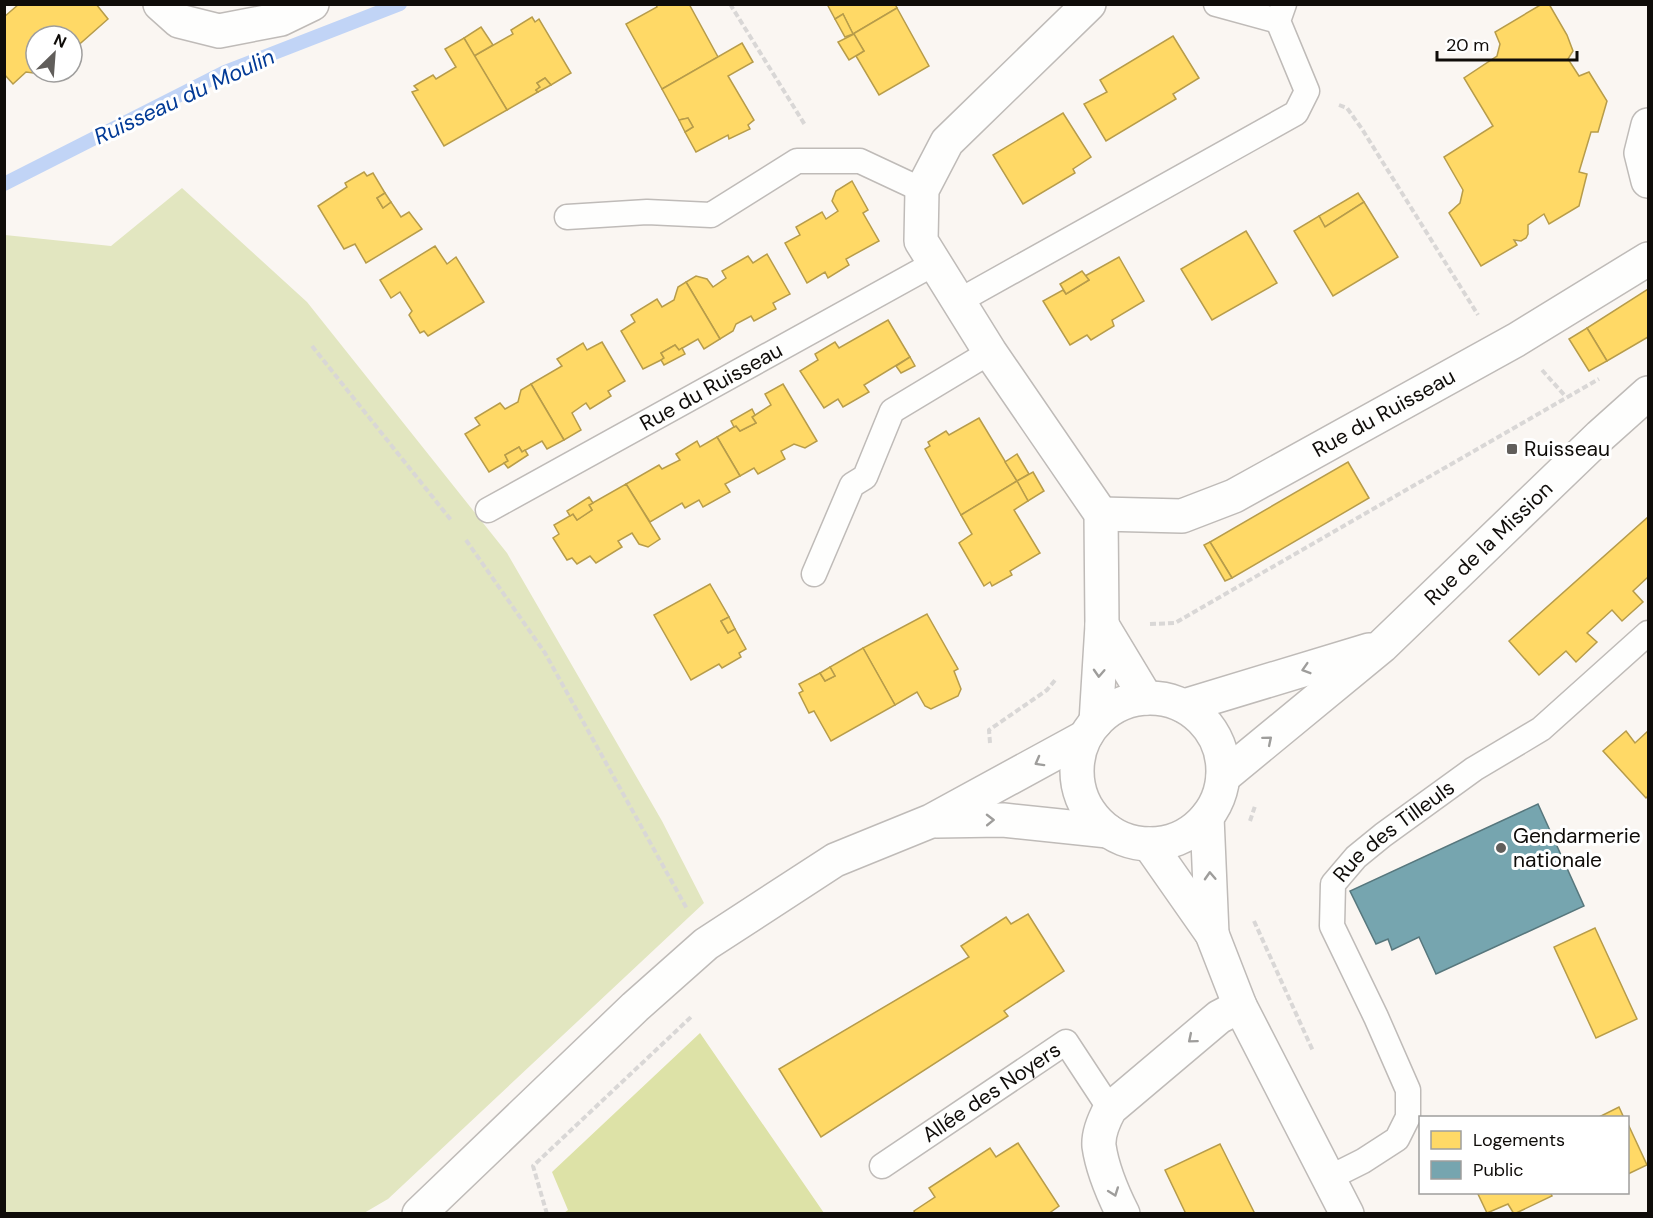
<svg xmlns="http://www.w3.org/2000/svg" width="1653" height="1218" font-family="'DM Sans',sans-serif">
	<style>
		.green { fill: #e2e6c0 }
		.forest { fill: #dde2a7 }
		.homes { fill: #ffd966; stroke: #b79c4a; stroke-width: 1.5 }
		.public { fill: #76a5af; stroke: #57777d; stroke-width: 1.5 }
		.lines { fill: none; stroke-linecap: round; stroke-linejoin: round }
		.stream { stroke: #c1d4f6; stroke-width: 14 }
		.service-casing { stroke: #bfbbb8; stroke-width: 27 }
		.minor-casing { stroke: #bfbbb8; stroke-width: 36 }
		.tertiary-casing { stroke: #bfbbb8; stroke-width: 36 }
		.path { stroke: #d9d7d6; stroke-width: 4; stroke-dasharray: 6 3; stroke-linecap: butt }
		.service { stroke: #fefefd; stroke-width: 24 }
		.minor { stroke: #fefefd; stroke-width: 33 }
		.tertiary { stroke: #fefefd; stroke-width: 33 }
		.oneway { stroke: #9e9d9b }
		.poi-dot { fill: #615e5b; stroke: #fff; stroke-width: 2 }
		.labels { text-anchor: middle; stroke-width: 6; stroke-linejoin: round; paint-order: stroke }
		.street-label { font-size: 21px; fill: #0f0c09; stroke: #fff }
		.poi-label { font-size: 21px; fill: #0f0c09; stroke: #fff; text-anchor: start }
		.water-label { font-size: 22px; font-style: italic; fill: #023a96; stroke: #fff }
	</style>
	<rect width="100%" height="100%" fill="#faf6f2"/>
	<path class="green" d="M182 188 307 302 507 553 662 821 704 903 388 1199 364 1213H5V235L111 246Z"/>
	<path class="forest" d="M700 1033 824 1213H564L568 1210 552 1172Z"/>
	<g class="homes">
		<path d="M19 4H96L108 19 74 49 72 36H36V72H49V75L26 72 13 84 4 74V17Z"/>
		<path d="M656 4H689L718 57 662 89 626 24 657 7Z"/>
		<path d="M827 4H895L897 8 853 34 843 14 835 19Z"/>
		<path d="M1542 4H1549L1567 35 1573 51 1568 59 1579 76 1589 72 1607 101 1598 132H1591L1579 172 1587 174 1579 206 1549 224 1544 214 1528 225V234L1526 238 1521 241 1514 240 1517 245 1481 266 1449 213 1460 203 1463 190 1444 157 1493 126 1464 78 1497 56 1500 44 1495 32Z"/>
		<path d="M897 8 929 66 879 95 856 56 864 51 853 34Z"/>
		<path d="M843 14 853 34 845 37 835 19Z"/>
		<path d="M532 17 535 22 539 19 571 73 551 85 545 78 537 83 540 87 536 90 538 92 507 110 474 56 513 34 511 30Z"/>
		<path d="M481 27 493 45 474 56 464 38Z"/>
		<path d="M854 34 864 51 849 60 838 42Z"/>
		<path d="M1173 36 1199 78 1173 94 1176 99 1106 141 1084 104 1107 92 1100 80Z"/>
		<path d="M464 38 507 110 444 146 412 92 418 90 414 86 433 75 436 79 456 67 445 49Z"/>
		<path d="M742 43 753 62 728 76 754 120 748 125 750 129 729 139 728 135 696 152 685 132 693 127 688 118 679 120 662 89Z"/>
		<path d="M545 78 551 85 538 92 536 90 540 87 537 83Z"/>
		<path d="M1063 113 1091 157 1073 169 1075 173 1023 204 993 155Z"/>
		<path d="M688 118 693 127 685 132 679 120Z"/>
		<path d="M364 172 367 176 373 173 385 193 377 198 383 208 391 202 401 217 409 212 422 229 366 263 355 244 344 249 318 206 347 187 345 183Z"/>
		<path d="M852 181 868 210 863 213 879 241 846 259 849 265 828 278 825 272 807 283 785 243 800 235 796 227 822 212 826 219 838 211 832 201 836 191Z"/>
		<path d="M385 193 391 202 383 208 377 198Z"/>
		<path d="M1358 193 1364 202 1325 227 1319 216Z"/>
		<path d="M1364 202 1398 257 1333 296 1294 231 1319 216 1325 227Z"/>
		<path d="M1246 231 1277 283 1212 320 1181 269Z"/>
		<path d="M435 246 447 264 456 257 484 302 428 336 424 331 420 333 409 315 412 311 400 292 391 298 380 280Z"/>
		<path d="M767 254 790 294 773 303 776 309 754 321 751 316 736 324 733 331 720 339 686 282 696 276 707 279 713 287 726 278 722 271 748 256 753 263Z"/>
		<path d="M1119 257 1144 301 1112 320 1114 326 1091 340 1087 335 1070 345 1043 301 1063 290 1066 294 1089 280 1085 276Z"/>
		<path d="M1082 271 1089 280 1066 294 1060 284Z"/>
		<path d="M686 282 720 339 704 349 698 339 679 350 675 345 661 353 664 358 661 360 643 369 621 331 635 322 631 315 657 299 662 307 674 300 678 287Z"/>
		<path d="M1648 289V337L1607 361 1587 328Z"/>
		<path d="M888 320 910 357 864 385 869 392 843 407 838 399 824 408 800 371 818 360 815 354 835 342 839 348Z"/>
		<path d="M1587 328 1607 361 1589 371 1569 339Z"/>
		<path d="M602 342 625 381 608 391 611 396 590 409 586 403 572 413 581 430 564 440 531 384 562 366 557 359 583 343 587 350Z"/>
		<path d="M675 345 679 350 682 348 685 354 664 365 661 360 664 358 661 353Z"/>
		<path d="M910 357 915 366 901 373 896 366Z"/>
		<path d="M531 384 564 440 547 449 542 441 522 452 519 447 505 455 508 461 489 472 465 434 480 425 475 418 500 403 505 409 518 402 521 390Z"/>
		<path d="M783 384 817 441 805 448 794 444 781 451 785 459 758 474 754 468 740 476 717 437 734 427 736 426 740 431 756 423 752 417 771 405 765 394Z"/>
		<path d="M752 409 755 415 752 417 756 423 740 431 736 426 734 427 731 421Z"/>
		<path d="M979 418 1017 481 961 515 925 449 930 446 928 442 946 431 949 435Z"/>
		<path d="M717 437 740 476 725 484 730 492 703 507 699 500 685 508 682 503 650 522 626 484 659 465 662 469 680 460 676 454 697 441 700 447Z"/>
		<path d="M519 447 522 452 525 450 528 455 508 468 504 463 508 461 505 455Z"/>
		<path d="M1017 454 1029 474 1017 481 1005 462Z"/>
		<path d="M1348 462 1369 498 1232 578 1210 542Z"/>
		<path d="M1033 472 1044 491 1028 501 1017 481Z"/>
		<path d="M1017 481 1028 501 1014 510 1040 553 1010 571 1012 575 992 586 990 582 984 586 959 543 972 534 961 515Z"/>
		<path d="M626 484 660 539 648 547 639 544 632 533 618 541 622 547 596 563 590 556 577 564 572 558 567 560 553 538 559 534 554 525 573 514 577 520 592 510 589 505Z"/>
		<path d="M589 497 593 503 589 505 592 510 577 520 573 514 570 516 567 511Z"/>
		<path d="M1648 517V577L1633 591 1643 602 1622 621 1612 610 1587 633 1597 642 1576 662 1566 651 1539 675 1509 641Z"/>
		<path d="M1210 542 1232 578 1225 581 1204 545Z"/>
		<path d="M710 584 729 617 721 621 728 633 735 629 746 649 739 653 741 657 722 668 719 664 691 680 654 615Z"/>
		<path d="M927 614 958 669 954 671 961 689 958 696 931 709 925 706 917 692 895 705 863 648Z"/>
		<path d="M729 617 735 629 728 633 721 621Z"/>
		<path d="M863 648 895 705 831 741 814 711 809 713 799 693 803 691 799 684 820 673 825 681 835 676 830 667Z"/>
		<path d="M830 667 835 676 825 681 820 673Z"/>
		<path d="M1626 731 1635 743 1648 731V796L1646 798 1603 751Z"/>
		<path d="M1028 914 1064 971 1004 1011 1008 1016 821 1137 779 1069 969 957 961 946 1006 917 1011 924Z"/>
		<path d="M1595 928 1637 1019 1596 1038 1554 947Z"/>
		<path d="M1619 1107 1624 1118H1597Z"/>
		<path d="M1628 1124 1647 1165 1628 1174Z"/>
		<path d="M1018 1143 1059 1206 1048 1214H915L914 1211 935 1197 929 1188 990 1148 996 1157Z"/>
		<path d="M1220 1144 1255 1214H1186L1165 1170Z"/>
		<path d="M1477 1192H1550L1552 1196 1514 1214 1508 1204 1487 1213Z"/>
	</g>
	<path class="public" d="M1538 804 1584 906 1436 974 1419 937 1392 950 1388 939 1376 944 1350 891Z"/>
	<g class="lines">
		<path class="stream" d="M4 184 225 72 400 4"/>
		<g class="service-casing">
			<g id="service">
				<path d="M1216 4 1278 21"/>
				<path d="M567 217 647 212 711 215 797 161H860L922 190"/>
				<path d="M959 301 1296 113 1307 91 1278 21 1284 4"/>
				<path id="s1" d="M488 510 935 263"/>
				<path d="M814 574 852 485 865 477 892 411 990 352"/>
				<path id="s2" d="M882 1166 1066 1042 1110 1109"/>
				<path id="s3" d="M1329 1178 1363 1161 1397 1139 1408 1117V1090L1376 1017 1332 926 1333 884 1356 857 1383 835 1474 769 1541 729 1648 633"/>
			</g>
		</g>
		<g class="minor-casing">
			<g id="minor">
				<path d="M160 4 179 21 219 31 281 19 312 4"/>
				<path d="M1089 4 947 142 922 190 921 241 990 352 1101 514 1102 625 1096 722"/>
				<path d="M1648 125 1641 153 1648 181"/>
				<path id="s4" d="M1101 514 1182 516 1234 496 1516 340 1648 259"/>
				<path d="M1102 625 1146 698"/>
				<path d="M1207 817 1212 934"/>
				<path d="M1149 844 1212 934 1240 1006 1347 1214"/>
				<path d="M1123 1214C1113 1194 1102 1167 1099 1146 1098 1133 1104 1120 1110 1109L1219 1017 1240 1006"/>
			</g>
		</g>
		<g class="tertiary-casing">
			<g id="tertiary">
				<circle cx="1150" cy="771" r="73"/>
				<path d="M1184 706 1369 650"/>
				<path id="s5" d="M1223 777 1382 646 1600 436 1648 393"/>
				<path d="M936 821 1003 820 1108 831"/>
				<path d="M419 1214 635 1007 706 944 835 860 931 821 1085 737"/>
			</g>
		</g>
		<g class="path">
			<path d="M730 4 805 125"/>
			<path d="M1339 105 1347 108 1362 129 1478 315"/>
			<path d="M312 346 451 520"/>
			<path d="M1542 370 1566 397"/>
			<path d="M466 540 545 653 687 909"/>
			<path d="M1150 624 1175 623 1599 379"/>
			<path d="M990 743 989 730 1047 690 1056 679"/>
			<path d="M1250 821 1255 806"/>
			<path d="M1254 921 1313 1051"/>
			<path d="M547 1214 533 1166 691 1017"/>
		</g>
		<use href="#service" class="service"/>
		<use href="#minor" class="minor"/>
		<use href="#tertiary" class="tertiary"/>
	</g>
	<defs><path id="oneway-chevron" d="M-2-3.5L2.5 0L-2 3.5" fill="none" stroke-width="1.6" stroke-linecap="round" stroke-linejoin="round" transform="scale(1.5)"/></defs>
	<g class="oneway">
		<use href="#oneway-chevron" transform="translate(1306 669) rotate(163)"/>
		<use href="#oneway-chevron" transform="translate(1099 673) rotate(93)"/>
		<use href="#oneway-chevron" transform="translate(1268 740) rotate(-40)"/>
		<use href="#oneway-chevron" transform="translate(1039 762) rotate(151)"/>
		<use href="#oneway-chevron" transform="translate(990 820) rotate(-1)"/>
		<use href="#oneway-chevron" transform="translate(1210 876) rotate(-93)"/>
		<use href="#oneway-chevron" transform="translate(1192 1039) rotate(140)"/>
		<use href="#oneway-chevron" transform="translate(1114 1192) rotate(70)"/>
	</g>
	<g class="poi-dot">
		<rect x="1506" y="443" width="12" height="12" rx="3"/>
		<circle cx="1501" cy="848" r="6"/>
	</g>
	<g class="labels">
		<g class="street-label">
			<text dy="7" stroke="none"><textPath href="#s1" startOffset="255">Rue du Ruisseau</textPath></text>
			<text dy="7" stroke="none"><textPath href="#s4" startOffset="308">Rue du Ruisseau</textPath></text>
			<text dy="7" stroke="none"><textPath href="#s5" startOffset="354">Rue de la Mission</textPath></text>
			<text dy="7" stroke="none"><textPath href="#s3" startOffset="434">Rue des Tilleuls</textPath></text>
			<text dy="7" stroke="none"><textPath href="#s2" startOffset="132">Allée des Noyers</textPath></text>
		</g>
		<g class="poi-label">
			<text x="1524" y="456">Ruisseau</text>
			<text x="1513" y="843">Gendarmerie<tspan x="1513" dy="24">nationale</tspan></text>
		</g>
		<g class="water-label">
			<text transform="translate(184 96) rotate(-25)" y="8">Ruisseau du Moulin</text>
		</g>
	</g>
	<rect width="1653" height="1218" fill="none" stroke="#0f0c09" stroke-width="12"/>
	<rect x="1419" y="1116" width="210" height="78" fill="#ffffff" stroke="#9f9e9d" stroke-width="1.5"/>
	<rect x="1431" y="1131" width="30" height="18" fill="#ffd966" stroke="#9f9e9d" stroke-width="1.5"/>
	<text x="1473" y="1146" font-size="18" fill="#0f0c09">Logements</text>
	<rect x="1431" y="1161" width="30" height="18" fill="#76a5af" stroke="#9f9e9d" stroke-width="1.5"/>
	<text x="1473" y="1176" font-size="18" fill="#0f0c09">Public</text>
	<g transform="translate(54 54) rotate(25)"><circle r="28" fill="#ffffff" stroke="#9f9e9d" stroke-width="1.5"/>
	<path d="M0-4.5L10 22L0 15L-10 22Z" fill="#615e5b"/>
	<text y="-9" font-size="16" font-weight="bold" text-anchor="middle" fill="#0f0c09">N</text>
	</g>
	<path d="M1437 51v9h140v-9" fill="none" stroke="#0f0c09" stroke-width="3"/>
	<text x="1446" y="51" font-size="18" fill="#0f0c09" stroke="#ffffff" stroke-width="4.5" paint-order="stroke">20 m</text>
</svg>
